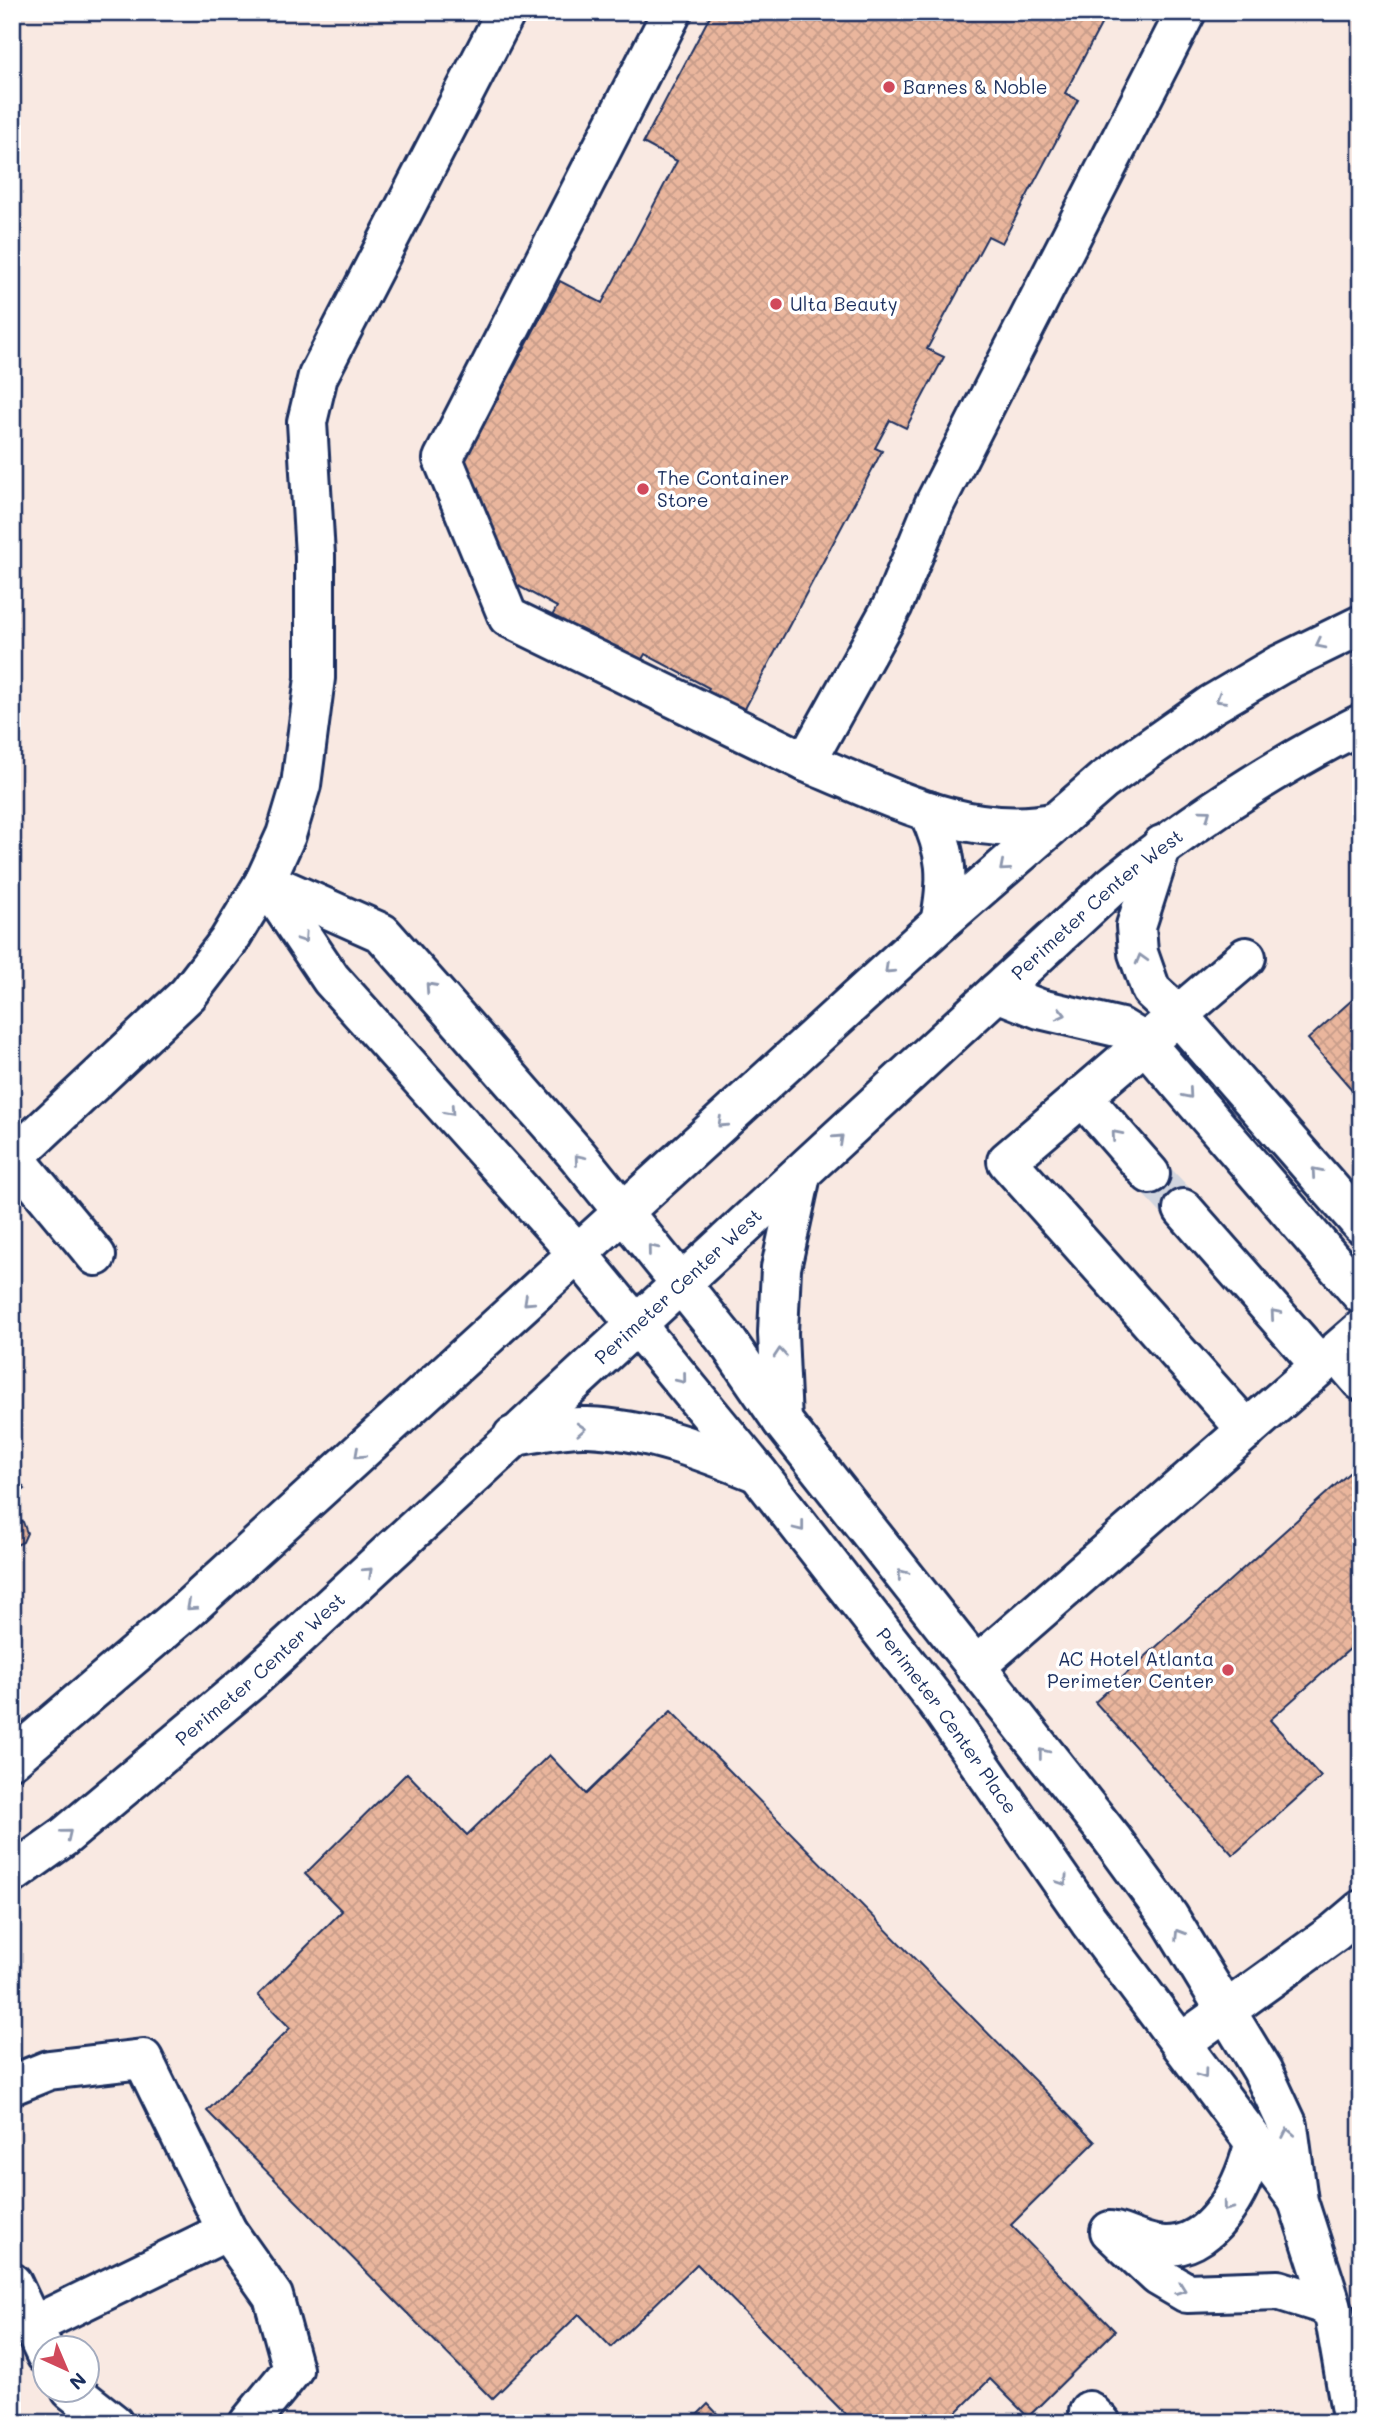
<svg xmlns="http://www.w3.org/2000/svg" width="1373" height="2435" font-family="Mali,sans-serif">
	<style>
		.built { fill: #f9e9e2; fill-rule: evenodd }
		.building { fill: url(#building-cross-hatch); stroke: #1b2f5e; stroke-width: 2 }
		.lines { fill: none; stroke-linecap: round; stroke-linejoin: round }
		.minor-tunnel { stroke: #d1d5df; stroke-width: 38; stroke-dasharray: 38 19; stroke-linecap: butt }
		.minor-casing { stroke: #1b2f5e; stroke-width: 44 }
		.major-casing { stroke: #1b2f5e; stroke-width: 44 }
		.minor { stroke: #fff; stroke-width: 38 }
		.major { stroke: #fff; stroke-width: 38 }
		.oneway { stroke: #8d97ae }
		.poi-dot { fill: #d1495b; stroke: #fff; stroke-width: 2.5 }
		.labels { text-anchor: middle; stroke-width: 7; stroke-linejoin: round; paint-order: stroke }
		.poi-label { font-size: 19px; fill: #1b2f5e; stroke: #fff; text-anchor: start }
		.street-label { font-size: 19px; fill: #1b2f5e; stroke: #fff }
	</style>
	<defs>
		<pattern id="building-cross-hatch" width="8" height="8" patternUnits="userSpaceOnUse" patternTransform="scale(1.75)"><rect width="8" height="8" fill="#eab69d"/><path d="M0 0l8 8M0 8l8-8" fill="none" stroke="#c89d8a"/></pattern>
	</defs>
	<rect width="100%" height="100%" fill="#fff"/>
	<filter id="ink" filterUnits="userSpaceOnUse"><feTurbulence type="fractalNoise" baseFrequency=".0143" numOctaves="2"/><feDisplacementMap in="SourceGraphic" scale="14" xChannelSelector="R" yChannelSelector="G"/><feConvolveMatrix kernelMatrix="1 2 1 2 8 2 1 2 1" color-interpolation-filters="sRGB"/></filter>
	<g filter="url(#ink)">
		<path class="built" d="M12 12H1361V2423H12ZM46 2348H88V2390H46Z"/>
		<g class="building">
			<path d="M712 12H1101L1106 15 1065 93 1078 100 1002 243 988 236 927 349 944 357 906 428 890 420 875 448 882 451 740 718 703 699 709 688 645 654 640 663 552 616 557 607 511 582 459 471 560 281 602 303 677 161 643 143Z"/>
			<path d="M1361 992V1100L1308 1039Z"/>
			<path d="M1359 1464 1361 1639 1270 1720 1321 1777 1233 1855 1095 1702Z"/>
			<path d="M12 1472 25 1489 12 1499Z"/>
			<path d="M12 1516 23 1522 27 1533 23 1542 12 1547Z"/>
			<path d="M671 1711 1095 2142 1011 2225 1115 2331 1028 2417 990 2379 946 2423H854L697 2264 611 2347 579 2314 492 2399 207 2111 290 2028 258 1995 342 1911 305 1874 407 1773 467 1835 549 1755 586 1794Z"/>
			<path d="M708 2404 726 2423H689Z"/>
		</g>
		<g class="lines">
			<path class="minor-tunnel" d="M1150 1174 1183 1209"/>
			<g class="minor-casing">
				<g id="minor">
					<path d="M672 12 443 459 508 617 806 762"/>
					<path d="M928 811C948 853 949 879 940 923"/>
					<path d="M1056 822C970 842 883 793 806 762L893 605 934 505 1186 12"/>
					<path d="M1162 845 1136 926 1138 953 1151 990 1177 1014 1361 1224"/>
					<path d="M265 881 382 933 444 1003 578 1156 727 1341 782 1421 1112 1839 1169 1917 1262 2070 1288 2126 1298 2201 1334 2313 1353 2423"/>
					<path id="s1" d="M265 881 331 979 578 1254 758 1473 936 1701 1089 1921 1297 2199"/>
					<path d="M1246 957 1007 1161 1247 1430"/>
					<path d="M997 992 1040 1009 1121 1028 1144 1042 1361 1294"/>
					<path d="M1082 1096 1150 1174"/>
					<path d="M14 1157 96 1256"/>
					<path d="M12 1159 188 994 228 942 265 881 286 835 301 785 315 678V555L307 422 318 376 506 12"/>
					<path d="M1183 1209 1320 1365"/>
					<path d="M1336 1352 1361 1381"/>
					<path d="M975 1667 1361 1330"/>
					<path d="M1181 2043 1335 1932 1361 1910"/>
					<path d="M12 2085 49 2070 143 2059 227 2231 273 2296 293 2369 249 2423"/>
					<path d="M1110 2231 1158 2276 1187 2293 1278 2290 1323 2304 1334 2313"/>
					<path d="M1115 2232C1128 2236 1142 2243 1156 2245 1212 2255 1243 2187 1254 2145"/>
					<path d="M12 2283 46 2355"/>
					<path d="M32 2326 227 2231"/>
					<path d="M71 2390 113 2423"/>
					<path d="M1089 2411 1101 2423"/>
				</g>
			</g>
			<g class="major-casing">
				<g id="major">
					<path d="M782 1421 778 1333 781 1268 801 1175"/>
					<path d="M513 1436C537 1433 563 1426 587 1427 647 1429 704 1451 758 1473"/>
					<path d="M12 1759 188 1609 940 923 1103 781 1211 705 1279 665 1361 625"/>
					<path id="s2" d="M12 1874 64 1837 249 1682 1113 885C1191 822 1271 769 1361 724"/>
				</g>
			</g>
			<use href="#minor" class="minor"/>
			<use href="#major" class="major"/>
		</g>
		<defs><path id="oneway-chevron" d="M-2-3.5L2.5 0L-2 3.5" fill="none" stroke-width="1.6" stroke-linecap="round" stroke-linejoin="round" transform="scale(1.75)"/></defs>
		<g class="oneway">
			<use href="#oneway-chevron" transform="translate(1320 644) rotate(153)"/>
			<use href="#oneway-chevron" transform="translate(1220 699) rotate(149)"/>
			<use href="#oneway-chevron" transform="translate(1206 814) rotate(-36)"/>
			<use href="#oneway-chevron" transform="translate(1004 867) rotate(139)"/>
			<use href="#oneway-chevron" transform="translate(303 938) rotate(56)"/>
			<use href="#oneway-chevron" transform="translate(1141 959) rotate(-106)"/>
			<use href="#oneway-chevron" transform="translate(889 969) rotate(137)"/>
			<use href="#oneway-chevron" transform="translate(430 987) rotate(-132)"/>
			<use href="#oneway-chevron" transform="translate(1061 1014) rotate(13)"/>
			<use href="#oneway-chevron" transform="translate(1188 1094) rotate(49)"/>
			<use href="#oneway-chevron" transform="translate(450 1111) rotate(48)"/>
			<use href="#oneway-chevron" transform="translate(722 1123) rotate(137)"/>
			<use href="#oneway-chevron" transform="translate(1116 1135) rotate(-131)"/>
			<use href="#oneway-chevron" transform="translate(839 1139) rotate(-43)"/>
			<use href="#oneway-chevron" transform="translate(579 1159) rotate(-130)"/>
			<use href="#oneway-chevron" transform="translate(1316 1172) rotate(-131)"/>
			<use href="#oneway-chevron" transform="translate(652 1249) rotate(-129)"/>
			<use href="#oneway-chevron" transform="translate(528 1301) rotate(137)"/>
			<use href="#oneway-chevron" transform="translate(1275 1314) rotate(-131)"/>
			<use href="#oneway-chevron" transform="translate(780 1353) rotate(-95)"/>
			<use href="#oneway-chevron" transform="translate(682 1379) rotate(51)"/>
			<use href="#oneway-chevron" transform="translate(581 1429) rotate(-3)"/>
			<use href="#oneway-chevron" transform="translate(359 1454) rotate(138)"/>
			<use href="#oneway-chevron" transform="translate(800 1527) rotate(52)"/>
			<use href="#oneway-chevron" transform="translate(368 1572) rotate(-43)"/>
			<use href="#oneway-chevron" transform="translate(902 1574) rotate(-128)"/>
			<use href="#oneway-chevron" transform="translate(191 1606) rotate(138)"/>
			<use href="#oneway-chevron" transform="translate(1043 1753) rotate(-128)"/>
			<use href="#oneway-chevron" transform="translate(67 1834) rotate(-39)"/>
			<use href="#oneway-chevron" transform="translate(1063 1881) rotate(56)"/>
			<use href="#oneway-chevron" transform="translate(1179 1934) rotate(-122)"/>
			<use href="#oneway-chevron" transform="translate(1203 2074) rotate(54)"/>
			<use href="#oneway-chevron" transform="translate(1288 2133) rotate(-101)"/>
			<use href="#oneway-chevron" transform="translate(1227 2207) rotate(127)"/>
			<use href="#oneway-chevron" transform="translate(1181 2289) rotate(20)"/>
		</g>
	</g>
	<g class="poi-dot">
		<circle cx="889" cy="87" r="7"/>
		<circle cx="776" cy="304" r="7"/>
		<circle cx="643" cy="489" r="7"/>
		<circle cx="1228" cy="1670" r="7"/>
	</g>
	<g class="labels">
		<g class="poi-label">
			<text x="903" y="94">Barnes &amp; Noble</text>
			<text x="790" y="311">Ulta Beauty</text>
			<text x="657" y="485">The Container<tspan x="657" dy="22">Store</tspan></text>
			<text x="1214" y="1666" text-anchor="end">AC Hotel Atlanta<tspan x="1214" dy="22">Perimeter Center</tspan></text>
		</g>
		<g class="street-label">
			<text dy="7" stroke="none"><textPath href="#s2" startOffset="1456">Perimeter Center West</textPath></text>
			<text dy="7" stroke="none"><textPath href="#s2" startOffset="889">Perimeter Center West</textPath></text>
			<text dy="7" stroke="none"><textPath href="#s2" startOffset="322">Perimeter Center West</textPath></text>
			<text dy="7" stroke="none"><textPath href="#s1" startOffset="1083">Perimeter Center Place</textPath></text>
		</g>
	</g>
	<rect width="1373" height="2435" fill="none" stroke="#fff" stroke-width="42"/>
	<rect x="21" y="21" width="1331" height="2393" fill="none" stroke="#1b2f5e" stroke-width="2.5" filter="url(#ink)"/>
	<g transform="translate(66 2369) rotate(136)"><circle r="33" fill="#ffffff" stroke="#a4acbf" stroke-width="2"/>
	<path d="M0-5L12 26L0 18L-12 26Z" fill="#d1495b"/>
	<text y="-10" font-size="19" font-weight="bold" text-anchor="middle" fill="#1b2f5e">N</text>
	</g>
</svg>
